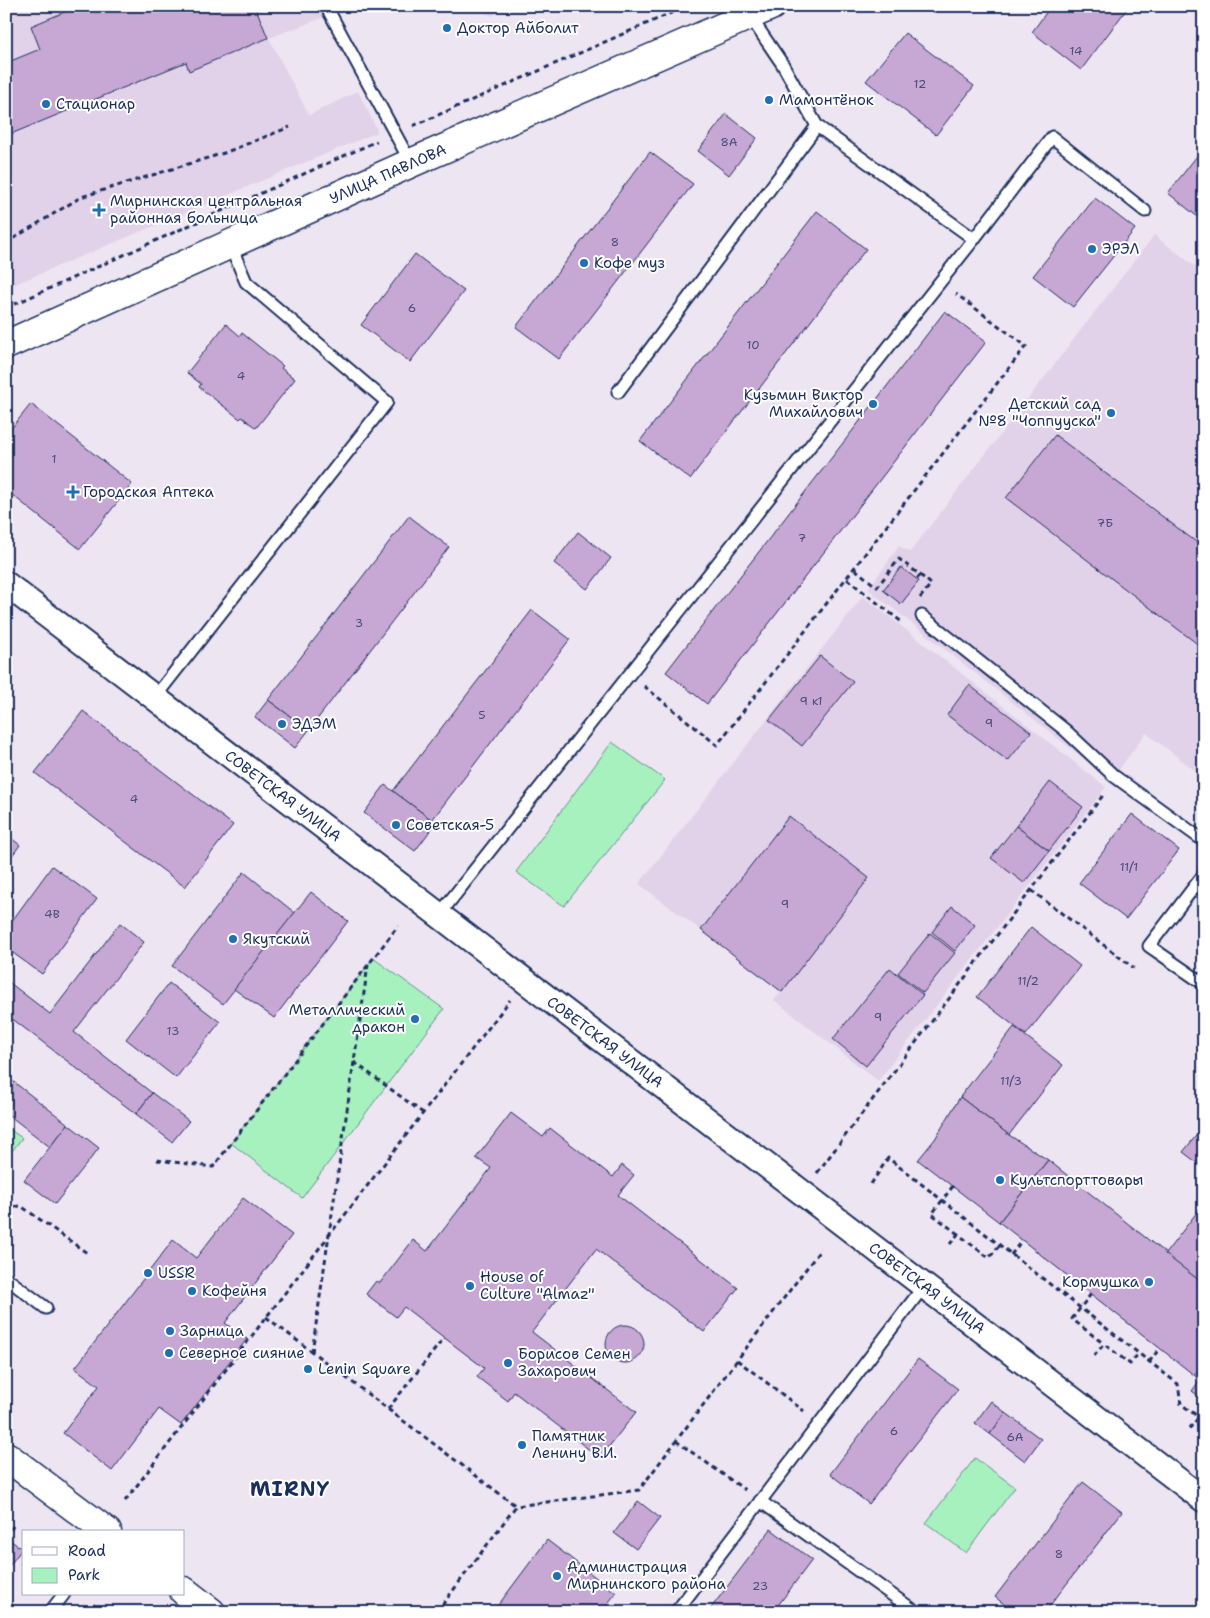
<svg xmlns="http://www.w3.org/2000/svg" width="1210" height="1618" font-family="'Shantell Sans',sans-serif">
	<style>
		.built { fill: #e2d2e9 }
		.green { fill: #a7f1bf; stroke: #61908e }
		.building { fill: #c7a7d3; stroke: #1b2f5e }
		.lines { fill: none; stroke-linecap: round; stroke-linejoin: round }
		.lane-casing { stroke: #1b2f5e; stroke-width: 15 }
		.street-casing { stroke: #1b2f5e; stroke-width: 28 }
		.secondary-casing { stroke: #1b2f5e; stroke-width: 31 }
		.path { stroke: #1b2f5e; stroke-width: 3; stroke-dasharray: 5 4; stroke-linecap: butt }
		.lane { stroke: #fff; stroke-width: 11 }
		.street { stroke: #fff; stroke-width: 24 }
		.secondary { stroke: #fff; stroke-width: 28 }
		.poi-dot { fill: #1f6fb2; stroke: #fff; stroke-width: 2 }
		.labels { text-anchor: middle; stroke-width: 4; stroke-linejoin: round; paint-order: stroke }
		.number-label { font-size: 12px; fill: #464d7b }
		.poi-label { font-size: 15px; fill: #1b2f5e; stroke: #fff; text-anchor: start }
		.street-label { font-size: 15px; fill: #1b2f5e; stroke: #fff }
		.district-label { font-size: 20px; font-weight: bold; letter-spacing: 1px; fill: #1b2f5e; stroke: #fff }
	</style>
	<rect width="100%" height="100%" fill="#eee5f2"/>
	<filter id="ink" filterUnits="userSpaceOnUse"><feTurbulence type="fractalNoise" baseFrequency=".02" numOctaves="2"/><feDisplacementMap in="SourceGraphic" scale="10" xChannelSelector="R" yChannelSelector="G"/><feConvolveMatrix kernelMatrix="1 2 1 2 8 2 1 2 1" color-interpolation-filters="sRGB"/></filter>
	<g filter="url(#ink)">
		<g class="built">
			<path d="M6 6H354L269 38 309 115 358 91 378 132 6 288Z"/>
			<path d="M465 6H501L493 16Z"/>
			<path d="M1154 235 1204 273V763L1197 772 1146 733 1111 780 868 589 899 546 910 552Z"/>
			<path d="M863 596 1106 787 878 1081 774 1000 782 991 639 884Z"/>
		</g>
		<g class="green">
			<path d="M612 742 665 780 564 906 516 872Z"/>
			<path d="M373 958 444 1009 302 1198 231 1143Z"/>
			<path d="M6 1127 22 1138 6 1159Z"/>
			<path d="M975 1458 1015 1487 966 1553 926 1523Z"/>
		</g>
		<g class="building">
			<path d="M79 6H255L268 38 189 71 186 62 6 136V63L40 49 31 26Z"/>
			<path d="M1051 6H1129L1081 70 1032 32Z"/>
			<path d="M905 33 974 86 936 135 866 81Z"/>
			<path d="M726 114 757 138 729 175 698 151Z"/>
			<path d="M1204 147V222L1168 193Z"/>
			<path d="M650 152 693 184 559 359 516 327Z"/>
			<path d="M1095 198 1135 229 1073 307 1033 276Z"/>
			<path d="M817 211 866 249 690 479 640 441Z"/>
			<path d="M415 254 464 291 410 362 361 325Z"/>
			<path d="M945 311 986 342 707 704 666 672Z"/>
			<path d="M226 324 240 336 242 333 283 366 281 368 295 379 256 428 242 417 240 419 199 387 201 384 187 373Z"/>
			<path d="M31 404 132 484 80 549 6 490V435Z"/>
			<path d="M1055 435 1204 548V649L1006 498Z"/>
			<path d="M409 516 449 547 309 730 268 700Z"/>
			<path d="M578 532 611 558 587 589 554 563Z"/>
			<path d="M901 567 919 581 901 604 883 590Z"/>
			<path d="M532 610 570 639 432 820 393 791Z"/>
			<path d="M820 656 853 682 802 746 769 720Z"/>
			<path d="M969 685 1031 732 1008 761 947 715Z"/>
			<path d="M268 700 309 730 295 748 255 717Z"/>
			<path d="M83 711 233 825 185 887 35 773Z"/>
			<path d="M1050 782 1083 807 1049 851 1016 826Z"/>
			<path d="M385 785 436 823 415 851 364 813Z"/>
			<path d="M1132 814 1179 850 1126 919 1079 883Z"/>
			<path d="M789 816 869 878 782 992 701 930Z"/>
			<path d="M1016 826 1049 851 1024 883 991 858Z"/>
			<path d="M6 834 20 845 6 864Z"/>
			<path d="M52 866 97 899 42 974 6 948V929Z"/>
			<path d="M244 872 295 913 223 1004 172 966Z"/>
			<path d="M311 892 348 921 274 1018 234 989Z"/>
			<path d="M952 906 975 925 955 951 932 932Z"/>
			<path d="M120 923 144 942 74 1032 152 1093 136 1114 6 1014V980L50 1014Z"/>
			<path d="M1031 927 1080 966 1026 1035 977 997Z"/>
			<path d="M930 933 955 953 923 993 898 973Z"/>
			<path d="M890 968 923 995 866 1066 833 1039Z"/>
			<path d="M169 983 220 1022 176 1078 126 1039Z"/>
			<path d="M1014 1027 1063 1065 1009 1135 960 1097Z"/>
			<path d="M6 1076 68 1124 50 1147 6 1113Z"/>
			<path d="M152 1093 189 1121 172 1142 136 1114Z"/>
			<path d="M960 1097 1009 1135 1048 1160 999 1222 918 1160 935 1139Z"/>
			<path d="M511 1113 543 1137 550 1128 613 1177 622 1165 634 1175 618 1195 738 1288 704 1332 596 1249 532 1332 636 1412 600 1458 514 1392 508 1401 477 1377 484 1368 404 1307 396 1317 366 1294 376 1281 380 1283 413 1240 427 1251 491 1168 476 1158Z"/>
			<path d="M68 1124 99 1148 55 1204 24 1180Z"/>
			<path d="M1204 1126V1168L1183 1152Z"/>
			<path d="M1048 1160 1204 1284V1363L1194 1375 999 1222Z"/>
			<path d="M243 1198 292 1235 225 1323 247 1339 181 1425 159 1409 112 1471 63 1433 99 1386 75 1368 173 1240 196 1258Z"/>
			<path d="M1204 1203V1284L1165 1254Z"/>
			<circle cx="625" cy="1344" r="19"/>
			<path d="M918 1359 958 1389 869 1504 830 1474Z"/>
			<path d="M1204 1363V1400L1192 1391 1200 1380 1194 1375Z"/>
			<path d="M991 1401 1006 1413 990 1434 975 1423Z"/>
			<path d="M1006 1413 1041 1439 1025 1461 990 1434Z"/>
			<path d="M1083 1482 1122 1512 1045 1612H1014L995 1597Z"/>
			<path d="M638 1501 660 1518 636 1549 614 1533Z"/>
			<path d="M771 1529 812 1560 773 1612H708Z"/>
			<path d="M6 1537 22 1549 6 1570Z"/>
			<path d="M547 1540 616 1593 601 1612H493Z"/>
			<path d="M94 1604 104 1612H88Z"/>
		</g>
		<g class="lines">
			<g class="lane-casing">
				<g id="lane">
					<path d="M326 6 411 163"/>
					<path d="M974 239 1052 137 1145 211"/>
					<path d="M618 392 817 126"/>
					<path d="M922 616 1065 730 1114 776 1204 841"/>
					<path d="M155 697 387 402 246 282 230 244"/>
					<path d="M1204 874 1149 946 1204 984"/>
					<path d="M439 915 974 239 817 126 783 65 749 15"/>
					<path d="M6 1278 46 1308"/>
					<path d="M760 1501 916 1612"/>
					<path d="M50 1612 64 1594"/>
					<path d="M676 1612 924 1286"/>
				</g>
			</g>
			<g class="street-casing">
				<path id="street" d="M6 584 1204 1500"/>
			</g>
			<g class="secondary-casing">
				<g id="secondary">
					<path d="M6 345 411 163 771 6"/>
					<path d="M6 1456 107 1532"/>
					<path d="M184 1591 211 1612"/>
				</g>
			</g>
			<g class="path">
				<path d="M413 126 687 6"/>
				<path d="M6 243 81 197 224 153 290 127"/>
				<path d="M6 308 377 141"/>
				<path d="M855 569 877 587 899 559 920 575 917 579"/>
				<path d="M920 575 931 584 920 598"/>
				<path d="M847 579 903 623"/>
				<path d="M644 686 717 745 1026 346 956 294"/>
				<path d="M1031 890 1134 968"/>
				<path d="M354 1062 423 1113"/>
				<path d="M157 1160 213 1167 398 926"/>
				<path d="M817 1173 1104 794"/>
				<path d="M871 1184 888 1158 1178 1384 1181 1404 1204 1421"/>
				<path d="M953 1186 932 1214 958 1234"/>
				<path d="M6 1207 21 1206 87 1253"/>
				<path d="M950 1244 958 1234 989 1258 999 1246"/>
				<path d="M1011 1255 1022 1240"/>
				<path d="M1091 1294 1072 1319 1104 1344"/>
				<path d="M266 1317 516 1506"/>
				<path d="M312 1352 368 965"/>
				<path d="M1094 1356 1104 1344 1130 1364 1138 1354"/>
				<path d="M737 1360 804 1411"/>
				<path d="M1149 1362 1160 1348"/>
				<path d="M388 1409 444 1338"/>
				<path d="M1189 1429 1199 1417"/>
				<path d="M676 1441 745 1490"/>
				<path d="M125 1501 510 1000"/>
				<path d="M6 1537 13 1526"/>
				<path d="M437 1612 516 1506 639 1490 821 1249"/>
			</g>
			<use href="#lane" class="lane"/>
			<use href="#street" class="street"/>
			<use href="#secondary" class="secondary"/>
		</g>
	</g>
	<g class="poi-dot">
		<circle cx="447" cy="28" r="5"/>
		<circle cx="769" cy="100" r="5"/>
		<circle cx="46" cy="104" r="5"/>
		<path d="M96.5 202.5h5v5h5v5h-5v5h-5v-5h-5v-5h5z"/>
		<circle cx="1092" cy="249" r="5"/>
		<circle cx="584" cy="263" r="5"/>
		<circle cx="873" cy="404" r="5"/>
		<circle cx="1111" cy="413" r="5"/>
		<path d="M70.5 484.5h5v5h5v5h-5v5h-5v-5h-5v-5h5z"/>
		<circle cx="282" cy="724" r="5"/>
		<circle cx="396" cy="825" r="5"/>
		<circle cx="233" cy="939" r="5"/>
		<circle cx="415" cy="1019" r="5"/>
		<circle cx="1000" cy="1180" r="5"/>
		<circle cx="148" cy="1273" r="5"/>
		<circle cx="1149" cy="1282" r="5"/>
		<circle cx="470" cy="1286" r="5"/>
		<circle cx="192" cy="1291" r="5"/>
		<circle cx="170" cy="1331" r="5"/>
		<circle cx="169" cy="1353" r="5"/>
		<circle cx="508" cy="1363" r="5"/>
		<circle cx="308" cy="1369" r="5"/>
		<circle cx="522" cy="1445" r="5"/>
		<circle cx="557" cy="1576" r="5"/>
	</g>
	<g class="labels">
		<g class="number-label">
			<text x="1076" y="55">14</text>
			<text x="920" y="88">12</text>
			<text x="729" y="146">8А</text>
			<text x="615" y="246">8</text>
			<text x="412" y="312">6</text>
			<text x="753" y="349">10</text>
			<text x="241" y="380">4</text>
			<text x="54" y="463">1</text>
			<text x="1105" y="527">7Б</text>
			<text x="802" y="542">7</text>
			<text x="359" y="627">3</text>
			<text x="811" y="705">9 к1</text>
			<text x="482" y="719">5</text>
			<text x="989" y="727">9</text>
			<text x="134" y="803">4</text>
			<text x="1129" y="871">11/1</text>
			<text x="785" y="908">9</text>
			<text x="52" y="918">4В</text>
			<text x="1028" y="985">11/2</text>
			<text x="878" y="1021">9</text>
			<text x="173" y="1035">13</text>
			<text x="1011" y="1085">11/3</text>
			<text x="894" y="1435">6</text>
			<text x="1015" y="1441">6А</text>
			<text x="1059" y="1558">8</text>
			<text x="760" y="1590">23</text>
		</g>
		<g class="poi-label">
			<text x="457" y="33">Доктор Айболит</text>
			<text x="779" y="105">Мамонтёнок</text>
			<text x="56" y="109">Стационар</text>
			<text x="110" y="206">Мирнинская центральная<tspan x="110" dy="17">районная больница</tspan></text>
			<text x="1102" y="254">ЭРЭЛ</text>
			<text x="594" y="268">Кофе муз</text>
			<text x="863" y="400" text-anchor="end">Кузьмин Виктор<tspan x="863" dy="17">Михайлович</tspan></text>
			<text x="1101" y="409" text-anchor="end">Детский сад<tspan x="1101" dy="17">№8 "Чоппууска"</tspan></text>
			<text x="83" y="497">Городская Аптека</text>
			<text x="292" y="729">ЭДЭМ</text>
			<text x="406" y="830">Советская-5</text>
			<text x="243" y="944">Якутский</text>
			<text x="405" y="1015" text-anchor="end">Металлический<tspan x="405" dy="17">дракон</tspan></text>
			<text x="1010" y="1185">Культспорттовары</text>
			<text x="158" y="1278">USSR</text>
			<text x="480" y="1282">House of<tspan x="480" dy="17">Culture "Almaz"</tspan></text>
			<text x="1139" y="1287" text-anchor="end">Кормушка</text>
			<text x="202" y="1296">Кофейня</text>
			<text x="180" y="1336">Зарница</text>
			<text x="179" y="1358">Северное сияние</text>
			<text x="518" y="1359">Борисов Семен<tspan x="518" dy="17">Захарович</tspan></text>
			<text x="318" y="1374">Lenin Square</text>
			<text x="532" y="1441">Памятник<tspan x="532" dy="17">Ленину В.И.</tspan></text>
			<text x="567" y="1572">Администрация<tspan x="567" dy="17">Мирнинского района</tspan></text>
		</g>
		<g class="street-label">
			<text transform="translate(388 174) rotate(-24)" y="5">УЛИЦА ПАВЛОВА</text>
			<text transform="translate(283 796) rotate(37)" y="5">СОВЕТСКАЯ УЛИЦА</text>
			<text transform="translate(605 1042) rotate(37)" y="5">СОВЕТСКАЯ УЛИЦА</text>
			<text transform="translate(927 1288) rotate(37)" y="5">СОВЕТСКАЯ УЛИЦА</text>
		</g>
		<g class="district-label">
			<text x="290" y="1496">MIRNY</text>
		</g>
	</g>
	<rect width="1210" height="1618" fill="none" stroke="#fff" stroke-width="25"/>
	<rect x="12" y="12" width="1185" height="1593" fill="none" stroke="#1b2f5e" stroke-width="2" filter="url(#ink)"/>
	<rect x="22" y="1530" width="162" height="65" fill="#ffffff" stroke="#a4acbf"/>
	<rect x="32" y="1547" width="25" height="8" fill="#ffffff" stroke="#a4acbf"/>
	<text x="68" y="1556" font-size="15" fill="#1b2f5e">Road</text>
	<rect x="32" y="1568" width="25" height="15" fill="#a7f1bf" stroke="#a4acbf"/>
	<text x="68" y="1580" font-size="15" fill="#1b2f5e">Park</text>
</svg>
